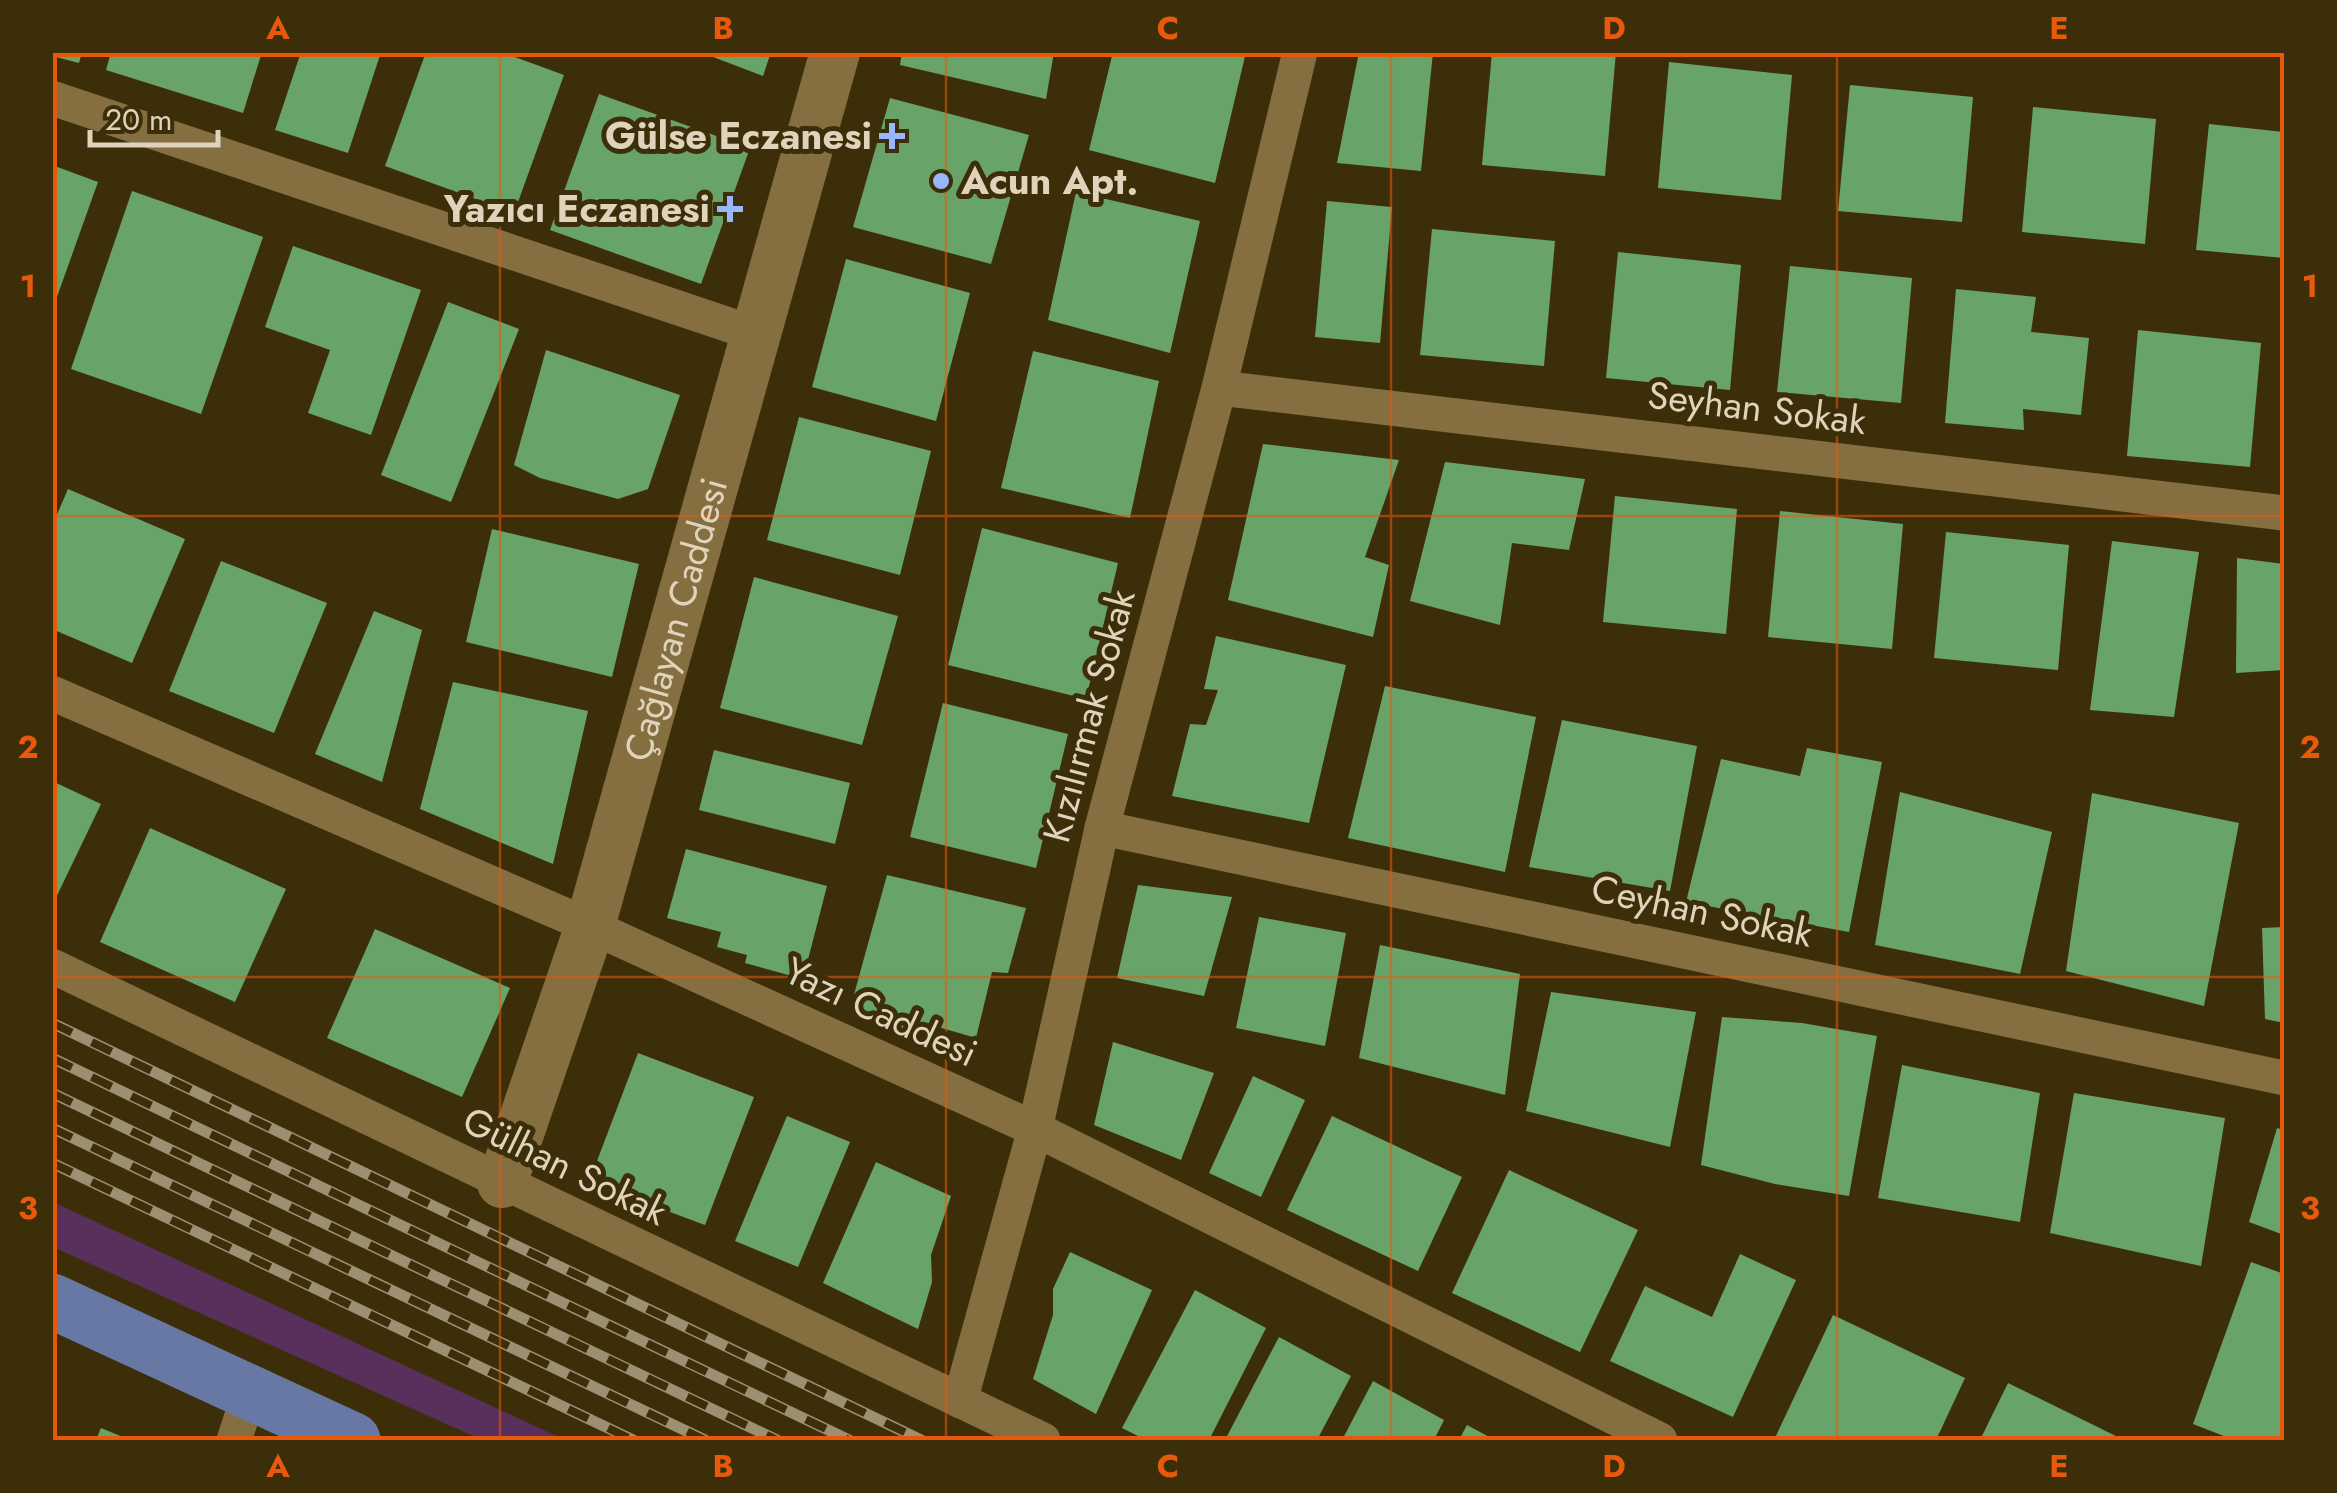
<svg xmlns="http://www.w3.org/2000/svg" width="2337" height="1493" font-family="Jost,sans-serif">
	<style>
		.green { fill: #592f5b }
		.building { fill: #68a46a }
		.lines { fill: none; stroke-linecap: round; stroke-linejoin: round }
		.street { stroke: #856f41; stroke-width: 35 }
		.secondary { stroke: #856f41; stroke-width: 50 }
		.primary { stroke: #6778a5; stroke-width: 55 }
		.rail-casing { stroke: #9d8f72; stroke-width: 11 }
		.rail { stroke: #3d2e0a; stroke-width: 8; stroke-dasharray: 22; stroke-linecap: butt }
		.grid { fill: none; stroke: #e8590c; stroke-width: 2.5; stroke-opacity: 0.55 }
		.poi-dot { fill: #96b6fd; stroke: #3d2e0a; stroke-width: 4 }
		.labels { text-anchor: middle; stroke-width: 10; stroke-linejoin: round; paint-order: stroke }
		.poi-label { font-size: 38px; font-weight: bold; fill: #dfd3bb; stroke: #3d2e0a; text-anchor: end }
		.street-label { font-size: 38px; fill: #dfd3bb; stroke: #3d2e0a }
		.neatline { fill: none; stroke: #e8590c; stroke-width: 4 }
		.grid-label { font-size: 32px; text-anchor: middle; font-weight: bold; fill: #e8590c }
	</style>
	<rect width="100%" height="100%" fill="#3d2e0a"/>
	<path class="green" d="M53 1202 565 1440H482L53 1247Z"/>
	<g class="building">
		<path d="M52 52H82L79 63 52 56Z"/>
		<path d="M111 52H262L243 113 106 70Z"/>
		<path d="M301 52H381L348 153 275 130Z"/>
		<path d="M426 52H501L564 75 514 213 385 166Z"/>
		<path d="M700 52H771L763 76Z"/>
		<path d="M902 52H1054L1046 99 900 65Z"/>
		<path d="M1113 52H1246L1215 183 1089 150Z"/>
		<path d="M1359 52H1433L1421 171 1337 163Z"/>
		<path d="M1492 52H1616L1605 176 1482 165Z"/>
		<path d="M1669 62 1792 75 1781 200 1658 188Z"/>
		<path d="M1850 85 1973 97 1962 222 1838 211Z"/>
		<path d="M599 94 750 148 701 284 550 230Z"/>
		<path d="M890 98 1029 135 991 264 853 227Z"/>
		<path d="M2033 107 2156 119 2145 244 2022 232Z"/>
		<path d="M2209 124 2284 132V258L2196 250Z"/>
		<path d="M52 165 98 182 53 308H52Z"/>
		<path d="M132 191 263 237 201 414 71 369Z"/>
		<path d="M1076 192 1200 221 1170 353 1048 320Z"/>
		<path d="M1327 201 1392 207 1380 343 1315 337Z"/>
		<path d="M1432 229 1555 241 1544 366 1420 355Z"/>
		<path d="M293 246 421 290 371 435 308 413 330 350 265 327Z"/>
		<path d="M1618 252 1741 265 1730 390 1606 378Z"/>
		<path d="M846 259 970 293 936 421 812 387Z"/>
		<path d="M1790 266 1912 278 1901 403 1777 392Z"/>
		<path d="M1956 289 2036 297 2031 332 2089 338 2081 415 2023 409 2024 430 1945 423Z"/>
		<path d="M448 302 519 329 451 502 381 475Z"/>
		<path d="M2138 330 2261 343 2250 467 2127 456Z"/>
		<path d="M546 350 680 395 648 489 618 499 540 478 514 465Z"/>
		<path d="M1033 351 1159 381 1130 518 1001 488Z"/>
		<path d="M799 417 931 451 900 575 767 540Z"/>
		<path d="M1263 444 1399 460 1365 557 1389 565 1373 637 1228 600Z"/>
		<path d="M1445 462 1585 479 1569 550 1512 543 1500 625 1410 601Z"/>
		<path d="M68 489 185 539 132 663 52 629V526Z"/>
		<path d="M1615 496 1737 509 1726 634 1603 622Z"/>
		<path d="M1780 511 1903 524 1892 649 1768 637Z"/>
		<path d="M982 528 1118 563 1086 699 948 665Z"/>
		<path d="M492 529 639 564 612 677 466 642Z"/>
		<path d="M1946 532 2069 545 2058 670 1934 658Z"/>
		<path d="M2112 541 2199 552 2174 717 2090 710Z"/>
		<path d="M2237 558 2284 564V670L2236 673Z"/>
		<path d="M221 561 327 603 274 733 169 691Z"/>
		<path d="M754 577 898 616 862 745 720 708Z"/>
		<path d="M374 611 422 630 382 782 315 754Z"/>
		<path d="M1216 636 1346 665 1309 823 1172 796 1190 724 1206 725 1218 690 1204 689Z"/>
		<path d="M453 682 588 711 553 864 420 809Z"/>
		<path d="M1385 686 1536 717 1505 872 1348 838Z"/>
		<path d="M943 703 1068 734 1036 868 910 837Z"/>
		<path d="M1562 720 1697 746 1670 891 1529 867Z"/>
		<path d="M1807 748 1882 762 1849 932 1686 902 1721 759 1800 776Z"/>
		<path d="M714 750 850 783 835 844 699 810Z"/>
		<path d="M52 781 101 804 52 906Z"/>
		<path d="M1900 792 2052 832 2020 974 1875 945Z"/>
		<path d="M2092 793 2239 823 2204 1006 2066 971Z"/>
		<path d="M150 828 286 889 235 1002 100 942Z"/>
		<path d="M686 849 827 886 803 979 745 963 747 955 717 947 721 932 667 918Z"/>
		<path d="M887 875 1026 908 1008 973 992 972 976 1038 911 1019 910 1036 850 1009Z"/>
		<path d="M1138 885 1232 897 1204 996 1117 978Z"/>
		<path d="M1259 917 1346 933 1325 1046 1236 1028Z"/>
		<path d="M2284 927V1023L2265 1019 2262 928Z"/>
		<path d="M375 929 510 988 462 1097 327 1038Z"/>
		<path d="M1380 945 1520 974 1505 1095 1359 1058Z"/>
		<path d="M1551 992 1696 1012 1670 1147 1526 1111Z"/>
		<path d="M1722 1017 1802 1023 1877 1036 1849 1196 1775 1184 1701 1165Z"/>
		<path d="M1113 1042 1214 1073 1181 1160 1094 1125Z"/>
		<path d="M638 1053 754 1097 705 1225 589 1182Z"/>
		<path d="M1902 1065 2040 1093 2020 1222 1878 1198Z"/>
		<path d="M1253 1076 1305 1100 1261 1197 1209 1173Z"/>
		<path d="M2074 1093 2225 1118 2201 1266 2050 1233Z"/>
		<path d="M787 1116 850 1142 798 1267 735 1241Z"/>
		<path d="M1332 1116 1462 1177 1418 1271 1287 1210Z"/>
		<path d="M2277 1128 2284 1130V1235L2249 1222Z"/>
		<path d="M876 1162 951 1196 931 1255 932 1282 918 1329 823 1283Z"/>
		<path d="M1509 1170 1638 1230 1580 1352 1452 1293Z"/>
		<path d="M1070 1252 1152 1290 1096 1414 1033 1379 1053 1315V1289Z"/>
		<path d="M1740 1254 1796 1280 1733 1417 1610 1361 1645 1286 1712 1317Z"/>
		<path d="M2251 1262 2284 1274V1440H2234L2193 1424Z"/>
		<path d="M1195 1290 1266 1328 1209 1440H1146L1122 1428Z"/>
		<path d="M1833 1315 1965 1378 1936 1440H1774Z"/>
		<path d="M1279 1337 1351 1376 1317 1440H1225Z"/>
		<path d="M1373 1381 1444 1420 1434 1440H1342Z"/>
		<path d="M2008 1383 2124 1440H1980Z"/>
		<path d="M1467 1425 1495 1440H1459Z"/>
		<path d="M101 1428 130 1440H96Z"/>
	</g>
	<g class="lines">
		<g class="street">
			<path d="M52 98 756 334"/>
			<path d="M1219 388 2284 513"/>
			<path d="M52 693 590 926 1035 1129 1660 1440"/>
			<path d="M1102 828 2284 1078"/>
			<path d="M52 966 1043 1440"/>
			<path d="M960 1401 1035 1129 1102 828 1219 388 1300 52"/>
			<path d="M234 1440 250 1392"/>
		</g>
		<path class="secondary" id="s1" d="M502 1183 590 926 835 52"/>
		<path class="primary" d="M52 1301 353 1440"/>
		<g class="rail-casing">
			<g id="rail">
				<path d="M52 1023 921 1440"/>
				<path d="M52 1058 849 1440"/>
				<path d="M52 1093 777 1440"/>
				<path d="M52 1128 705 1440"/>
				<path d="M52 1163 633 1440"/>
			</g>
		</g>
		<use href="#rail" class="rail"/>
	</g>
	<path class="grid" d="M500 52V1440M946 52V1440M1391 52V1440M1837 52V1440M52 516H2284M52 977H2284"/>
	<g class="poi-dot">
		<path d="M887 121h10v10h10v10h-10v10h-10v-10h-10v-10h10z"/>
		<circle cx="941" cy="181" r="10"/>
		<path d="M725 194h10v10h10v10h-10v10h-10v-10h-10v-10h10z"/>
	</g>
	<g class="labels">
		<g class="poi-label">
			<text x="872" y="149">Gülse Eczanesi</text>
			<text x="961" y="194" text-anchor="start">Acun Apt.</text>
			<text x="710" y="222">Yazıcı Eczanesi</text>
		</g>
		<g class="street-label">
			<text transform="translate(1757 408) rotate(7)" y="13">Seyhan Sokak</text>
			<text dy="13" stroke="none"><textPath href="#s1" startOffset="590">Çağlayan Caddesi</textPath></text>
			<text transform="translate(1089 716) rotate(-75)" y="13">Kızılırmak Sokak</text>
			<text transform="translate(1702 911) rotate(12)" y="13">Ceyhan Sokak</text>
			<text transform="translate(881 1012) rotate(25)" y="13">Yazı Caddesi</text>
			<text transform="translate(565 1166) rotate(26)" y="13">Gülhan Sokak</text>
		</g>
	</g>
	<rect width="2337" height="1493" fill="none" stroke="#3d2e0a" stroke-width="110"/>
	<path d="M90 130v15h128v-15" fill="none" stroke="#dfd3bb" stroke-width="5"/>
	<text x="105" y="130" font-size="30" fill="#dfd3bb" stroke="#3d2e0a" stroke-width="8" paint-order="stroke">20 m</text>
	<rect x="55" y="55" width="2227" height="1383" class="neatline"/>
	<g class="grid-label">
		<text x="278" y="39">A</text>
		<text x="723" y="39">B</text>
		<text x="1168" y="39">C</text>
		<text x="1614" y="39">D</text>
		<text x="2059" y="39">E</text>
		<text x="28" y="297">1</text>
		<text x="2310" y="297">1</text>
		<text x="28" y="758">2</text>
		<text x="2310" y="758">2</text>
		<text x="28" y="1219">3</text>
		<text x="2310" y="1219">3</text>
		<text x="278" y="1477">A</text>
		<text x="723" y="1477">B</text>
		<text x="1168" y="1477">C</text>
		<text x="1614" y="1477">D</text>
		<text x="2059" y="1477">E</text>
	</g>
</svg>
